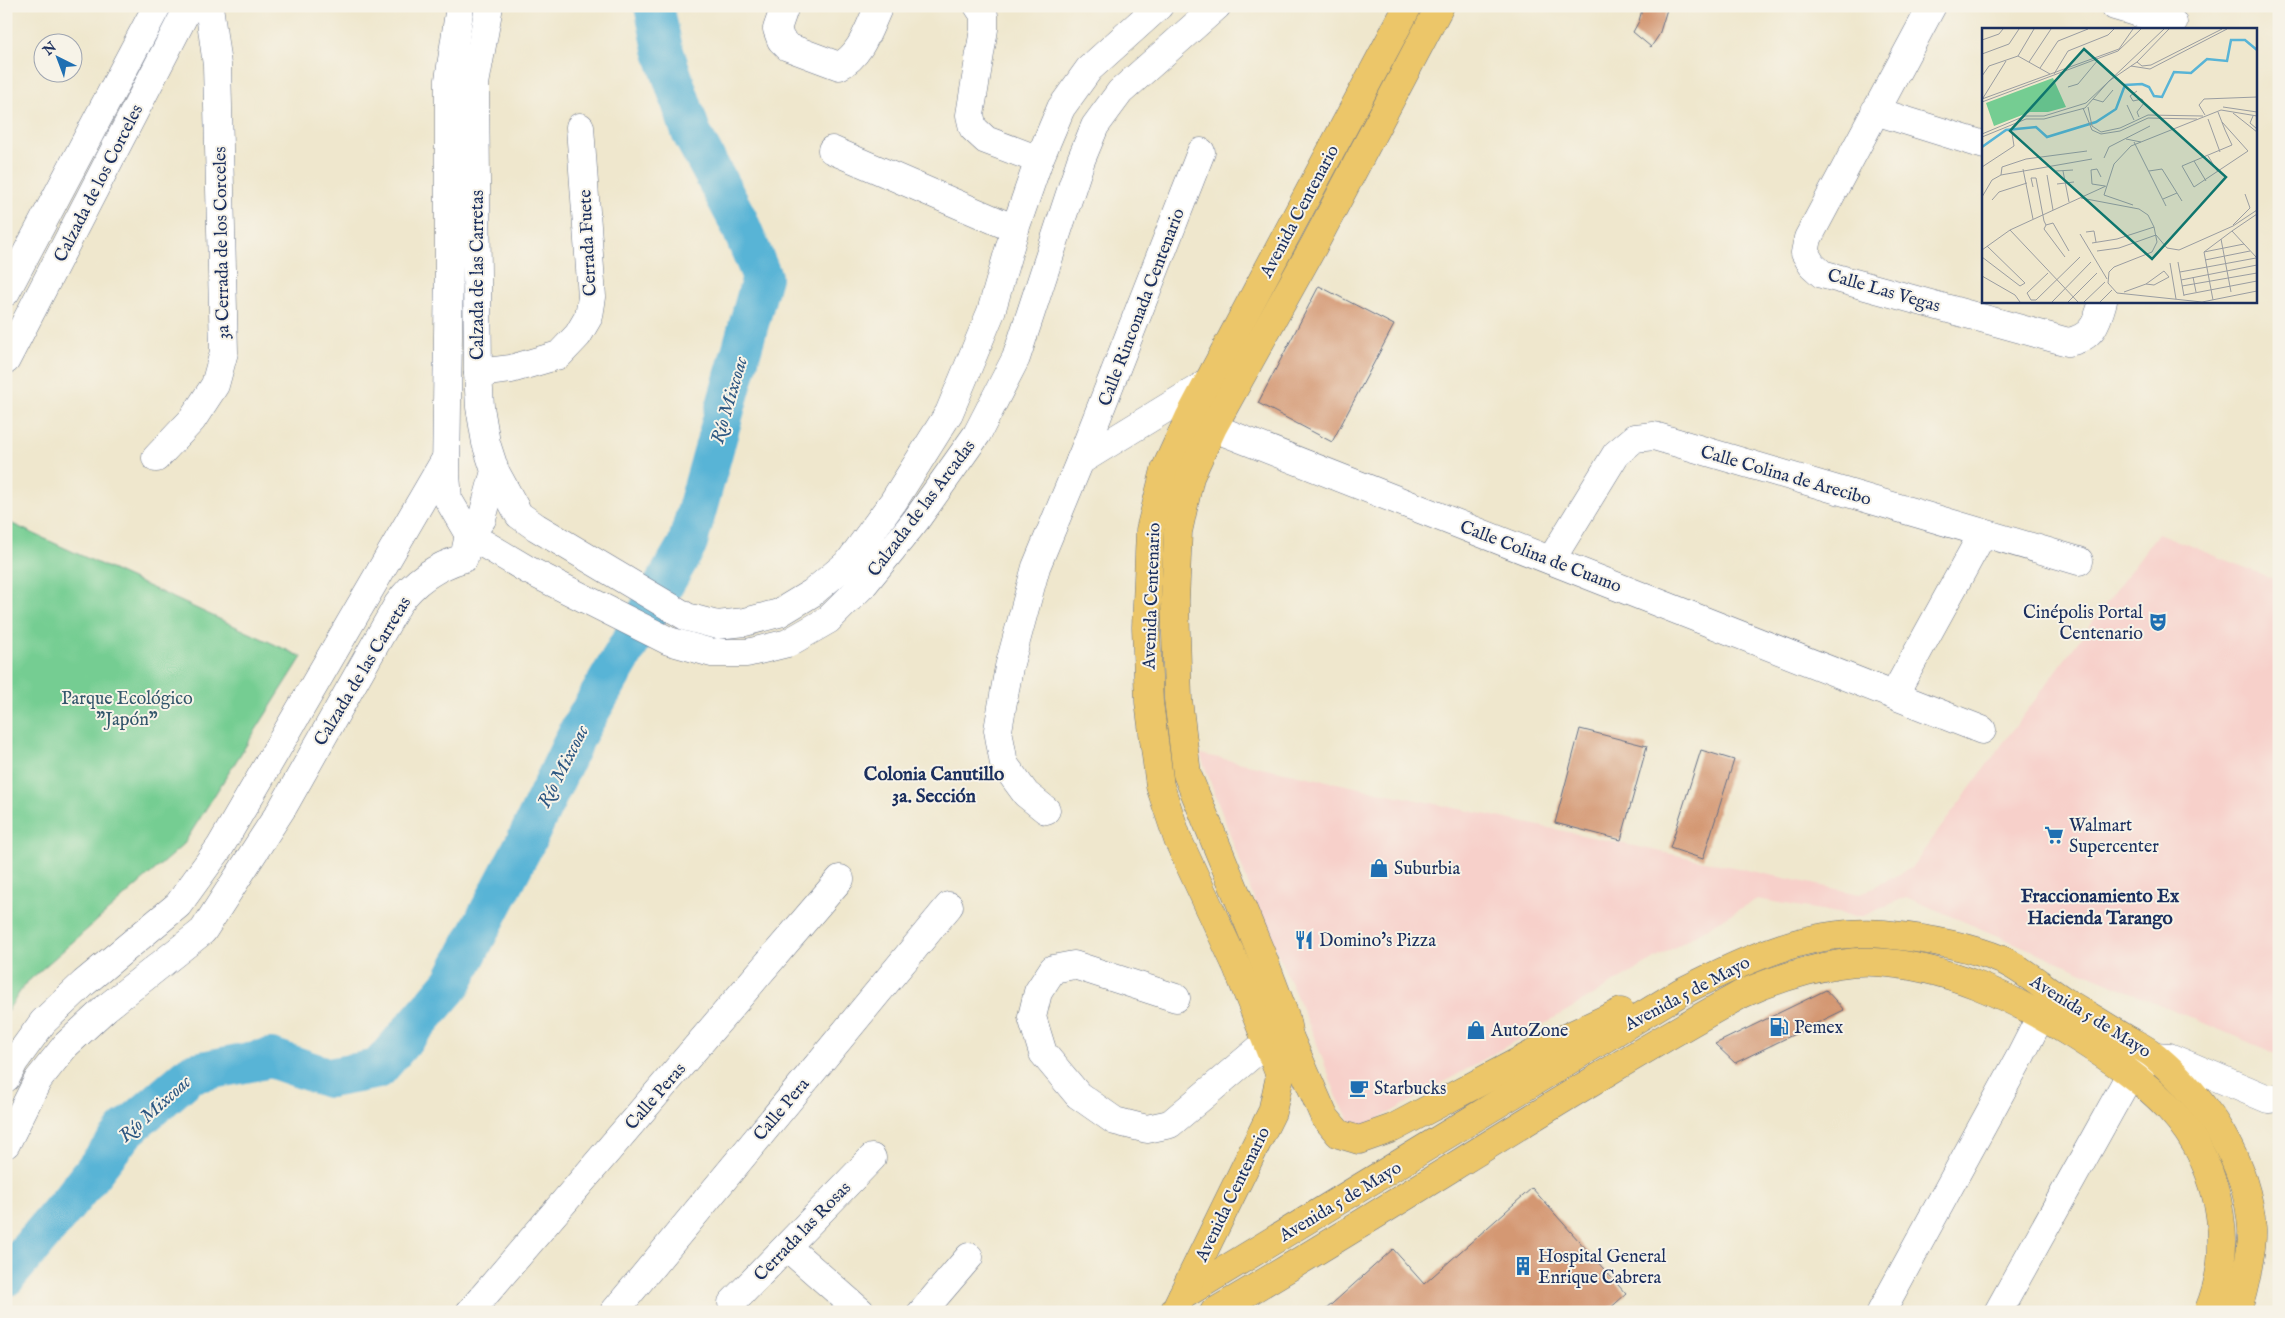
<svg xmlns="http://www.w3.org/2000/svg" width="2285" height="1318" font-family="'IM FELL English',serif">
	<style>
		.built { fill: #f7d0ca }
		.green { fill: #75cd92; stroke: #487e78 }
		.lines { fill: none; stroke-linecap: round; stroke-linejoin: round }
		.river { stroke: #58b4d6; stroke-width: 40 }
		.building { fill: #d49873 }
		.minor-casing { stroke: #656f85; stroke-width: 29 }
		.major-casing { stroke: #656f85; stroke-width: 29 }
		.minor { stroke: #fff; stroke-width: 28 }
		.major { stroke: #ecc669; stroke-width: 28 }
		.labels { text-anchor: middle; stroke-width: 4; stroke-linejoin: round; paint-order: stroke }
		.street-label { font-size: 18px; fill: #1b2f5e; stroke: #f7f3e8 }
		.poi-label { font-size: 18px; fill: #1b2f5e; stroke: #f7f3e8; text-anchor: start }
		.park-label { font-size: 18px; fill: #32566b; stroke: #f7f3e8 }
		.water-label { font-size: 19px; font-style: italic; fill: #2d5782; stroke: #f7f3e8 }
		.neighbourhood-label { font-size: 19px; font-weight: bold; fill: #1b2f5e; stroke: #f7f3e8 }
		.inset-river { fill: none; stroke: #58b4d6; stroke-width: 2.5 }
		.inset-road { fill: none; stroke: #9a9da1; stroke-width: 1 }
		.view { fill: #0f766e; fill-opacity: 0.15; stroke: #0f766e; stroke-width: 2.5 }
		.inset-edge { fill: none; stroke: #1b2f5e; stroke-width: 2.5 }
	</style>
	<rect width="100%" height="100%" fill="#f7f3e8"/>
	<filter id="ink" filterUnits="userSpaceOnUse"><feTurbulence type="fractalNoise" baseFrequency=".02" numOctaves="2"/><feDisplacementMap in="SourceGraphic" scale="10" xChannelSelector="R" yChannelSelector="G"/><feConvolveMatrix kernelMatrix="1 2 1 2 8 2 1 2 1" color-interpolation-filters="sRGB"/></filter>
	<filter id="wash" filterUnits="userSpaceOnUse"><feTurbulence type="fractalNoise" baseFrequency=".0096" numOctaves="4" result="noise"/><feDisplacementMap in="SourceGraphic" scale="20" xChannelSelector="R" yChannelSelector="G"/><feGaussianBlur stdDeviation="1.12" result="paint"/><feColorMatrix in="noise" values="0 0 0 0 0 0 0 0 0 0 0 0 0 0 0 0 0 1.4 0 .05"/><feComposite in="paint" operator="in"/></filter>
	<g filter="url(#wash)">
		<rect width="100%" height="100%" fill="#efe7cd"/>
		<path class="built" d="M2158 533 2279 581V1055L1906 897 1861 917 1757 899 1481 1061 1377 1120 1363 1126 1349 1120 1337 1097 1313 1034 1256 905 1200 754 1860 894 1911 868Z"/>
		<path class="green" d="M6 521 302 657 183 845 25 984 6 1013Z"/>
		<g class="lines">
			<path class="river" d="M6 1277 74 1196 125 1131 192 1073 271 1058 329 1078 378 1069 452 983 528 837 578 732 687 545 762 277 738 220 691 132 663 49 654 6"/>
		</g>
		<g id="blocks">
			<g class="building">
				<path d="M1643 6H1668L1659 35 1651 47 1633 32 1639 21Z"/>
				<path d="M1319 286 1394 325 1332 442 1258 403Z"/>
				<path d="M1580 729 1647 746 1621 840 1555 823Z"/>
				<path d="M1701 750 1734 760 1703 859 1670 848Z"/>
				<path d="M1826 990 1844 1010 1735 1063 1715 1044Z"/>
				<path d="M1532 1188 1626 1294 1606 1312H1323L1393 1249 1424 1284Z"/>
			</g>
		</g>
	</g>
	<g filter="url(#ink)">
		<use href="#blocks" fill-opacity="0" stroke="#656f85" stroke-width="1"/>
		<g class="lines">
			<g class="minor-casing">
				<g id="minor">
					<path d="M460 6 449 80V265L446 475 448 499 469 535 528 570 669 641 712 653H747L788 643 828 620 864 584 916 520 977 434 1016 358 1081 160 1095 126 1120 92 1217 6"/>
					<path d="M785 6 777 29 781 40 788 47 839 66C861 56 869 27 879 6"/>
					<path d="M978 6 984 15V29L970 115 973 128 986 140 1039 160"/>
					<path d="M1932 6 1808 238 1805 253 1812 265 1822 274 2068 342C2092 338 2097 323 2103 301"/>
					<path d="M2115 6 2173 23"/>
					<path d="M1875 111 1984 145"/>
					<path d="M832 150 1015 229"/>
					<path d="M6 292 157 6"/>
					<path d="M6 360 189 6"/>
					<path d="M478 373 511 369 559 355 578 335 589 316 592 297 580 127"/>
					<path d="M1191 419 1982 730"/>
					<path d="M156 458 192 420 215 385 224 352 217 65 209 6"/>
					<path d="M1080 461 1217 377"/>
					<path d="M495 471 519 515 536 527 687 617 717 625 745 622 779 613 812 593 849 562 893 502 949 413 991 312 1015 229 1039 160 1061 108 1089 69 1159 6"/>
					<path d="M1551 560 1616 454 1635 438 1654 436 2079 561"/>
					<path d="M1894 695 1983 533"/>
					<path d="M1046 810 1026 794 1004 764 998 730 1009 667 1036 567 1080 461 1201 152"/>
					<path d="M1176 998 1074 965 1053 969 1038 992 1032 1017 1043 1053 1078 1095 1115 1121 1147 1129 1170 1124 1266 1043 1288 1036"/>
					<path d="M6 1078 14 1062 43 1022 84 983 178 905 220 847 445 460"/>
					<path d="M6 1144 38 1080 66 1045 106 1008 203 931 283 807 398 604C414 581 437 566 464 558L469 535 482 519 495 471 486 443 480 407 478 373 475 84 489 6"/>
					<path d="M787 1247 861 1312"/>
					<path d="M732 1303 872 1158"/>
					<path d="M470 1312 840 879"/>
					<path d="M614 1312 949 906"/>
					<path d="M922 1312 969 1257"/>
					<path d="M1881 1312 2020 1057 2051 996"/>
					<path d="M1998 1312 2131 1073 2155 1056 2169 1057 2268 1099 2279 1098"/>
				</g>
			</g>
			<g class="major-casing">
				<g id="major">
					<path d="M1289 1036 1324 1116 1339 1134 1359 1140 1393 1128 1550 1045 1621 1012"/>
					<path d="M1279 1073 1237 967 1178 840 1160 786 1149 702 1146 627 1150 530 1165 470 1189 418 1408 6"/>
					<path d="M1182 1296 1681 992C1744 960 1811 928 1884 934 1923 938 1966 945 2002 960 2020 967 2048 991 2066 1002 2086 1014 2105 1026 2125 1038 2135 1044 2147 1049 2156 1057 2206 1099 2248 1162 2252 1229 2253 1244 2249 1258 2247 1273 2244 1286 2242 1300 2236 1312"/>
					<path d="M1174 1312 1272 1112 1289 1036 1285 1016 1263 958 1187 774 1178 699 1175 601 1178 532 1190 477 1213 427 1314 245 1440 6"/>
					<path d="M1214 1312C1392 1209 1562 1094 1742 994 1777 978 1834 960 1873 962 1946 965 2012 997 2073 1035 2146 1081 2207 1124 2220 1216 2225 1249 2221 1281 2208 1312"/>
				</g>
			</g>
			<use href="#minor" class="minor"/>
			<use href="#major" class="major"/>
		</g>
	</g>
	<defs>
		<g id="theatre-bare" transform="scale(1.5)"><path d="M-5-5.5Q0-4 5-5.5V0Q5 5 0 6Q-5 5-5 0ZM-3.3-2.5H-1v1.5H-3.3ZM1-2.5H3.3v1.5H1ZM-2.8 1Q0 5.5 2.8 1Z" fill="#1f6fb2" stroke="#f7f3e8" stroke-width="2.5" paint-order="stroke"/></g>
		<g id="supermarket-bare" transform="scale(1.5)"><path d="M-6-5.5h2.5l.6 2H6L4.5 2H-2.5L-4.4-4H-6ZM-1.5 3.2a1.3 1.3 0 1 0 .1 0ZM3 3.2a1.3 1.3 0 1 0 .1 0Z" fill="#1f6fb2" stroke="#f7f3e8" stroke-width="2.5" paint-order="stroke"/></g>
		<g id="shop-bare" transform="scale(1.5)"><path d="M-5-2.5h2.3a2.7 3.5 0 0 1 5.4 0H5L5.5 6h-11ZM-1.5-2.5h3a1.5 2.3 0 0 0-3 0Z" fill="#1f6fb2" stroke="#f7f3e8" stroke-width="2.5" paint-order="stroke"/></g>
		<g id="restaurant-bare" transform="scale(1.5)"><path d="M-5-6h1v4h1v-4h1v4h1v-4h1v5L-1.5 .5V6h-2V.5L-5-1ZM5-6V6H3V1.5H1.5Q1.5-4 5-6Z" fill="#1f6fb2" stroke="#f7f3e8" stroke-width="2.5" paint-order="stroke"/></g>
		<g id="fuel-bare" transform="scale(1.5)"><path d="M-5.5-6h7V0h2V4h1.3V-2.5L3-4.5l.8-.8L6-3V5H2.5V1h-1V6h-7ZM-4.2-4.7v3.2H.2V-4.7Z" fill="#1f6fb2" stroke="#f7f3e8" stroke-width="2.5" paint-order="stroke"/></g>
		<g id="cafe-bare" transform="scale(1.5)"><path d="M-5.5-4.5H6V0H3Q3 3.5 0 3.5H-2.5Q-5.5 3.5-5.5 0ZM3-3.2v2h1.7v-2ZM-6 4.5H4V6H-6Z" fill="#1f6fb2" stroke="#f7f3e8" stroke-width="2.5" paint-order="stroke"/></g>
		<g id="building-bare" transform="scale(1.5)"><path d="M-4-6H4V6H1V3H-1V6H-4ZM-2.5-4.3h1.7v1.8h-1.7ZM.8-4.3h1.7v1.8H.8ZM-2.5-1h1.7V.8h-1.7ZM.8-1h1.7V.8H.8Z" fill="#1f6fb2" stroke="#f7f3e8" stroke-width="2.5" paint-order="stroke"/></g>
	</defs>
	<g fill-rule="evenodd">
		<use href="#theatre-bare" x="2158" y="622"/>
		<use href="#supermarket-bare" x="2054" y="835"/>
		<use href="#shop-bare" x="1379" y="868"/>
		<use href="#restaurant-bare" x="1304" y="940"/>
		<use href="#fuel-bare" x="1779" y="1027"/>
		<use href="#shop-bare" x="1476" y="1030"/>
		<use href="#cafe-bare" x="1359" y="1088"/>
		<use href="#building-bare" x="1523" y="1266"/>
	</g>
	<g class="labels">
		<g class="street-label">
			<text transform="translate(98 183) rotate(-63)" y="6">Calzada de los Corceles</text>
			<text transform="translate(1299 211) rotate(-62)" y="6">Avenida Centenario</text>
			<text transform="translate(221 243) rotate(-91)" y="6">3a Cerrada de los Corceles</text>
			<text transform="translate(587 243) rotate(-93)" y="6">Cerrada Fuete</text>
			<text transform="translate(477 275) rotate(-90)" y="6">Calzada de las Carretas</text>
			<text transform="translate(1884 290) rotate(16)" y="6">Calle Las Vegas</text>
			<text transform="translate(1141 307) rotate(-69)" y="6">Calle Rinconada Centenario</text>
			<text transform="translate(1786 475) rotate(16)" y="6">Calle Colina de Arecibo</text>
			<text transform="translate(921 508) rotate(-53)" y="6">Calzada de las Arcadas</text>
			<text transform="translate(1541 556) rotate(21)" y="6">Calle Colina de Cuamo</text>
			<text transform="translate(1151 596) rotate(-88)" y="6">Avenida Centenario</text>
			<text transform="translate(362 671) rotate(-59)" y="6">Calzada de las Carretas</text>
			<text transform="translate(1687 993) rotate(-28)" y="6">Avenida 5 de Mayo</text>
			<text transform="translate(2091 1016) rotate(32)" y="6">Avenida 5 de Mayo</text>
			<text transform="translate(655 1096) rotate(-49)" y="6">Calle Peras</text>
			<text transform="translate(781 1109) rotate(-50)" y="6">Calle Pera</text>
			<text transform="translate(1232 1194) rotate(-64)" y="6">Avenida Centenario</text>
			<text transform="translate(1340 1201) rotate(-31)" y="6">Avenida 5 de Mayo</text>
			<text transform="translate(802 1231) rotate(-46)" y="6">Cerrada las Rosas</text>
		</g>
		<g class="poi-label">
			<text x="2143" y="618" text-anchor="end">Cinépolis Portal<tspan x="2143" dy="21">Centenario</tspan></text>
			<text x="2069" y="831">Walmart<tspan x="2069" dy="21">Supercenter</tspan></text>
			<text x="1394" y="874">Suburbia</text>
			<text x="1319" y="946">Domino's Pizza</text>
			<text x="1794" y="1033">Pemex</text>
			<text x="1491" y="1036">AutoZone</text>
			<text x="1374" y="1094">Starbucks</text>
			<text x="1538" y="1262">Hospital General<tspan x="1538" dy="21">Enrique Cabrera</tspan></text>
		</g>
		<g class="park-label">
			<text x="127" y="704">Parque Ecológico<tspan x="127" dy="21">"Japón"</tspan></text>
		</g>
		<g class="water-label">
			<text transform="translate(728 400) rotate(-74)" y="7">Río Mixcoac</text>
			<text transform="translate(562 766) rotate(-63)" y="7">Río Mixcoac</text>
			<text transform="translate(154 1108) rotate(-42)" y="7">Río Mixcoac</text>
		</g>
		<g class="neighbourhood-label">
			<text x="934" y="780">Colonia Canutillo<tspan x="934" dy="22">3a. Sección</tspan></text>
			<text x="2100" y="902">Fraccionamiento Ex<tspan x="2100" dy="22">Hacienda Tarango</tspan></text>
		</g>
	</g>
	<g transform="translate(1982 28)">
		<rect width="275" height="275" fill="#efe7cd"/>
		<path d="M71 50 84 79 66 84H48L12 98 4 75Z" fill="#75cd92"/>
		<path class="inset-river" d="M0 119 24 102 54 99 65 109 114 94 134 81 143 57 160 56 167 59 172 68 180 69 192 44 209 45 225 31 245 33 249 12H263L275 22"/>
		<path class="inset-road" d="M0 12 17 6 21 1M0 26 27 16 37 1M36 28 68 46M47 34 69 1M155 34 160 38 169 37 240 1M149 38 168 41 245 1M58 40 76 13 106 1M72 46 86 23 126 7 132 1M0 48 7 38 36 28 52 1M86 59 96 56 116 32M155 63 148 68 151 73 160 71 162 75 155 84 157 89M1 70 24 33M0 71 137 21 151 1M111 71 121 74 131 62M0 74 136 23 159 1M145 77 152 92M106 79 110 98 119 104 138 100 166 87 221 88M241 79 275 84M101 80 110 102 119 106 138 103 166 90 215 91M236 84 243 102 250 117 200 138 212 159 266 123 240 94M251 85 275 104M223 87 217 77 222 71 275 69M271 88 268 95 275 101M226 91 238 124M0 106 43 88H62L104 75 182 1M0 109 44 91H62L103 80 127 53 155 34 187 1M144 111 159 114M152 114 184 178M226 128 236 144M122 130 127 119 168 98M212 133 224 153M0 139 32 118 30 105M41 141 51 191M74 143 91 142M81 143 87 174M167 143 180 141 200 173M19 147 20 139 44 131 105 123M65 147 71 182M119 149 115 141 109 142 110 156 123 158M75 156 92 154M51 159 49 150H54L62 193 64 197 71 195 87 223M0 169 10 152 19 147 110 131M99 170 157 181 166 187 172 199 175 214 170 224 132 239 127 244 126 255 135 265 220 274 275 263M181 171 195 165M10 172 17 164 45 155M151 177 122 167 132 136 149 118 239 82 275 88M64 197 62 201 83 229M251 197 268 180 263 166M28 202 96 274M250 203 275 186M104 204 112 203 114 214M98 206 125 251M239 211 249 264M110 215 135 211 172 199M0 222 28 202 124 158M115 223 137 220 174 207 185 220 197 222 251 198 275 182M222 224 250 203 275 230M222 224 231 272M222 224 262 216M0 229 38 258 43 255 5 218M223 232 268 223M196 234 202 268M188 235 194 271M198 244 274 230M66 245 45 265 49 272H54L98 229M0 248 33 267 38 274M211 249 214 264M199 252 275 237M200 258 275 245M142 264 164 256 182 243 187 249 172 257 164 256M202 267 275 253M70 274 109 234M86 274 115 245M102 274 123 254M118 274 130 262"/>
		<path class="view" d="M102 21 244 149 170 231 28 103Z"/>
		<rect width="275" height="275" class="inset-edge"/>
	</g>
	<rect width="2285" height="1318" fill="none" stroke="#f7f3e8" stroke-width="25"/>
	<g transform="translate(58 58) rotate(318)"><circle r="24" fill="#f7f3e8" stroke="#9fa5b1"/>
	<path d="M0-4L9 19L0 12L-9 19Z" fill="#1f6fb2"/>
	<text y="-8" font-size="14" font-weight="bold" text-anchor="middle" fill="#1b2f5e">N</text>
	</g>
</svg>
